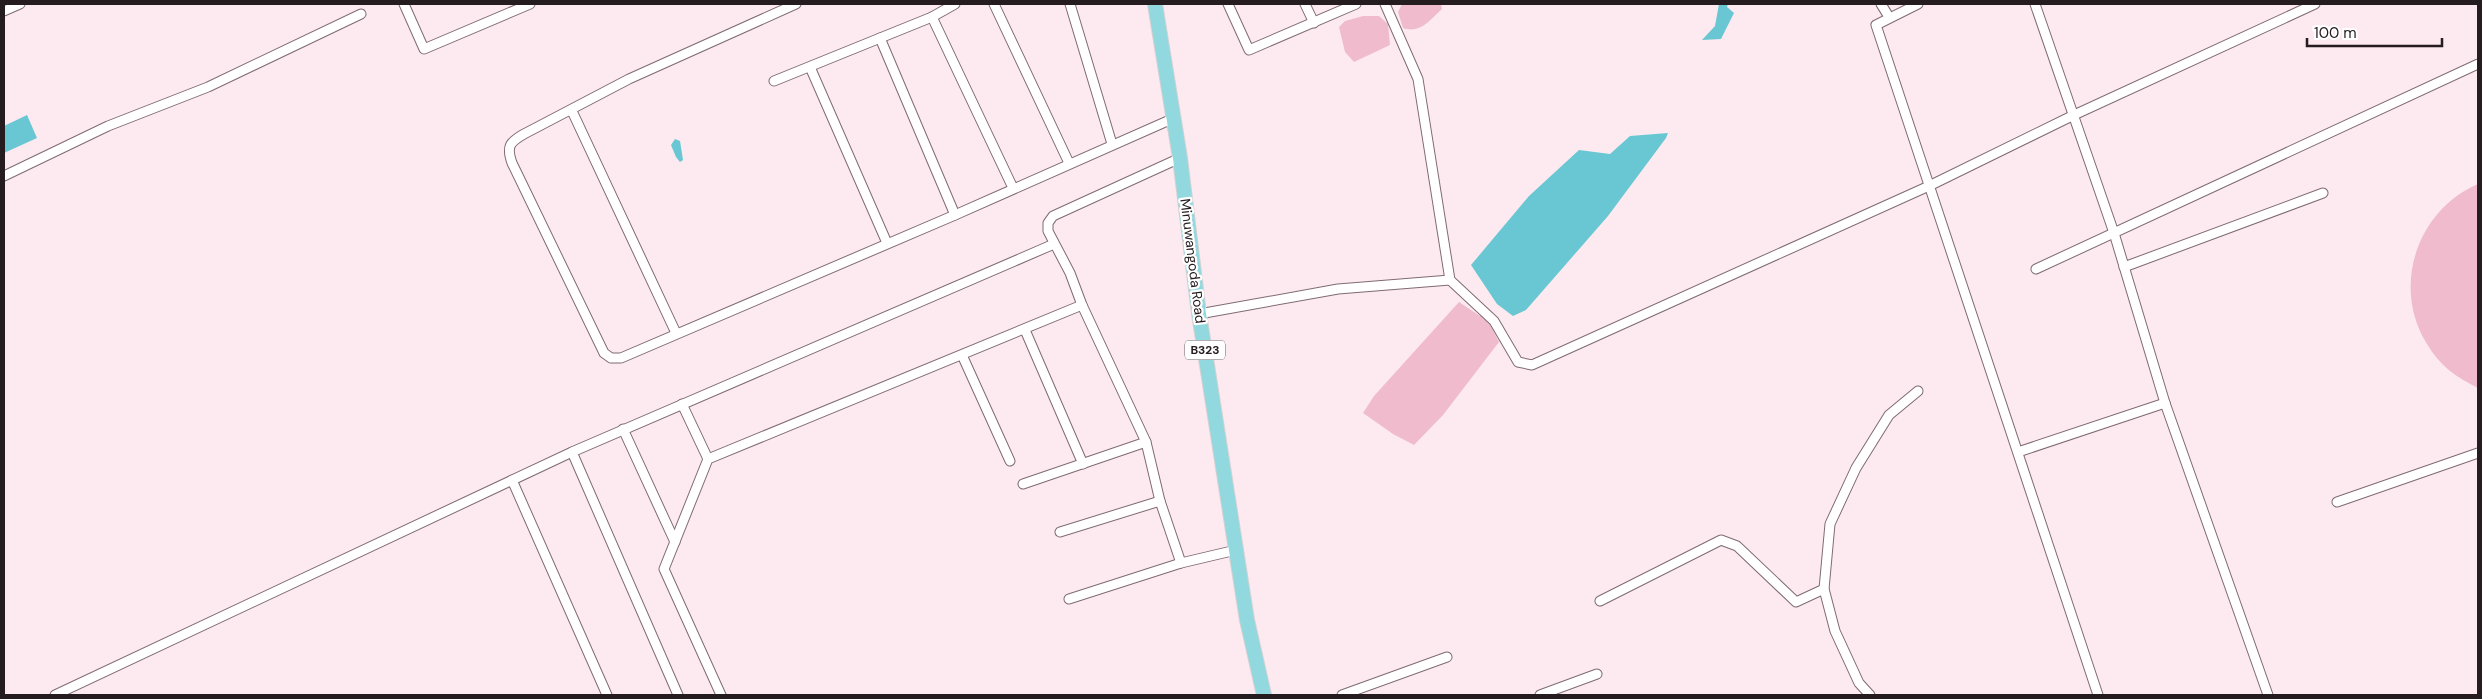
<svg xmlns="http://www.w3.org/2000/svg" width="2482" height="699" font-family="'DM Sans',sans-serif">
	<style>
		.green { fill: #f0bccd }
		.water { fill: #68c7d2 }
		.lines { fill: none; stroke-linecap: round; stroke-linejoin: round }
		.street-casing { stroke: #7f6b72; stroke-width: 11 }
		.primary-casing { stroke: #d3d2d2; stroke-width: 16 }
		.street { stroke: #fff; stroke-width: 9 }
		.primary { stroke: #91d8df; stroke-width: 14 }
		.labels { text-anchor: middle; stroke-width: 4.5; stroke-linejoin: round; paint-order: stroke }
		.shield { fill: #fff; stroke: #666062; stroke-width: 1 }
		.shield-label { font-size: 12px; font-weight: bold; fill: #241c1f }
		.street-label { font-size: 14px; fill: #241c1f; stroke: #fff }
	</style>
	<rect width="100%" height="100%" fill="#fdeaf0"/>
	<g class="green">
		<path d="M1402 4H1441L1442 9C1430 20 1420 34 1403 28L1398 12Z"/>
		<path d="M1363 16H1379L1388 24 1390 45 1354 62 1345 52 1339 27 1345 21Z"/>
		<path d="M2478 184V388C2457 378 2439 365 2427 344 2391 287 2417 210 2478 184Z"/>
		<path d="M1459 302 1480 316H1486L1499 342 1443 415 1414 445 1393 434 1363 413 1374 396Z"/>
	</g>
	<g class="water">
		<path d="M1719 4H1728L1727 7 1734 13 1721 39 1702 40 1715 26Z"/>
		<path d="M27 115 37 138 4 153V126Z"/>
		<path d="M1668 133 1666 138 1608 216 1526 310 1513 316 1497 304 1471 265 1529 196 1579 150 1610 154 1630 136Z"/>
		<path d="M675 139 680 141 683 160 680 162 676 157 671 145Z"/>
	</g>
	<g class="lines">
		<g class="street-casing">
			<g id="street">
				<path d="M404 4 424 49 530 4"/>
				<path d="M796 4 629 79 524 134C510 142 506 146 512 163L604 353 611 358H621L955 215 1172 119"/>
				<path d="M994 4 1069 163"/>
				<path d="M1070 4 1112 144"/>
				<path d="M1228 4 1249 50 1356 4"/>
				<path d="M1305 4 1314 23"/>
				<path d="M1385 4 1418 79 1450 280"/>
				<path d="M1881 4 1889 17"/>
				<path d="M1918 4 1876 25 2098 695"/>
				<path d="M2035 4 2114 233 2165 403 2268 695"/>
				<path d="M4 11 20 4"/>
				<path d="M932 17 1013 188"/>
				<path d="M880 38 955 215"/>
				<path d="M810 67 887 243"/>
				<path d="M774 81 932 17 955 4"/>
				<path d="M572 111 676 333"/>
				<path d="M4 176 108 126 208 87 361 14"/>
				<path d="M2124 267 2323 193"/>
				<path d="M2036 269 2478 64"/>
				<path d="M1199 314 1338 289 1450 280 1494 321 1518 362 1532 365 1929 186 2074 115 2315 4"/>
				<path d="M1025 330 1083 464"/>
				<path d="M962 355 1010 461"/>
				<path d="M682 404 708 459"/>
				<path d="M623 429 675 542"/>
				<path d="M572 452 678 695"/>
				<path d="M2018 452 2165 403"/>
				<path d="M512 480 607 695"/>
				<path d="M1023 484 1146 442"/>
				<path d="M2337 502 2478 453"/>
				<path d="M1060 532 1160 501"/>
				<path d="M1181 563 1236 550"/>
				<path d="M1069 599 1181 563 1160 501 1146 442 1082 305 1070 273 1048 231V223L1053 216 1180 158"/>
				<path d="M1600 601 1721 540 1737 546 1796 602 1824 589"/>
				<path d="M55 695 572 452 1054 244"/>
				<path d="M721 695 664 569 708 459 1082 305"/>
				<path d="M1342 695 1447 657"/>
				<path d="M1540 695 1597 674"/>
				<path d="M1870 695 1859 683 1835 631 1824 589 1830 524 1856 468 1889 415 1918 391"/>
			</g>
		</g>
		<g class="primary-casing">
			<path id="primary" d="M1155 4 1180 158 1199 314 1247 620 1264 695"/>
		</g>
		<use href="#street" class="street"/>
		<use href="#primary" class="primary"/>
	</g>
	<g class="labels">
		<rect class="shield" x="1185" y="340.5" width="40" height="19" rx="4"/>
		<g class="shield-label">
			<text x="1205" y="354">B323</text>
		</g>
		<g class="street-label">
			<text transform="translate(1193 261) rotate(83)" y="5">Minuwangoda Road</text>
		</g>
	</g>
	<rect width="2482" height="699" fill="none" stroke="#241c1f" stroke-width="10"/>
	<path d="M2307 38v8h135v-8" fill="none" stroke="#241c1f" stroke-width="2.5"/>
	<text x="2314" y="38" font-size="15" fill="#241c1f" stroke="#ffffff" stroke-width="4" paint-order="stroke">100 m</text>
</svg>
